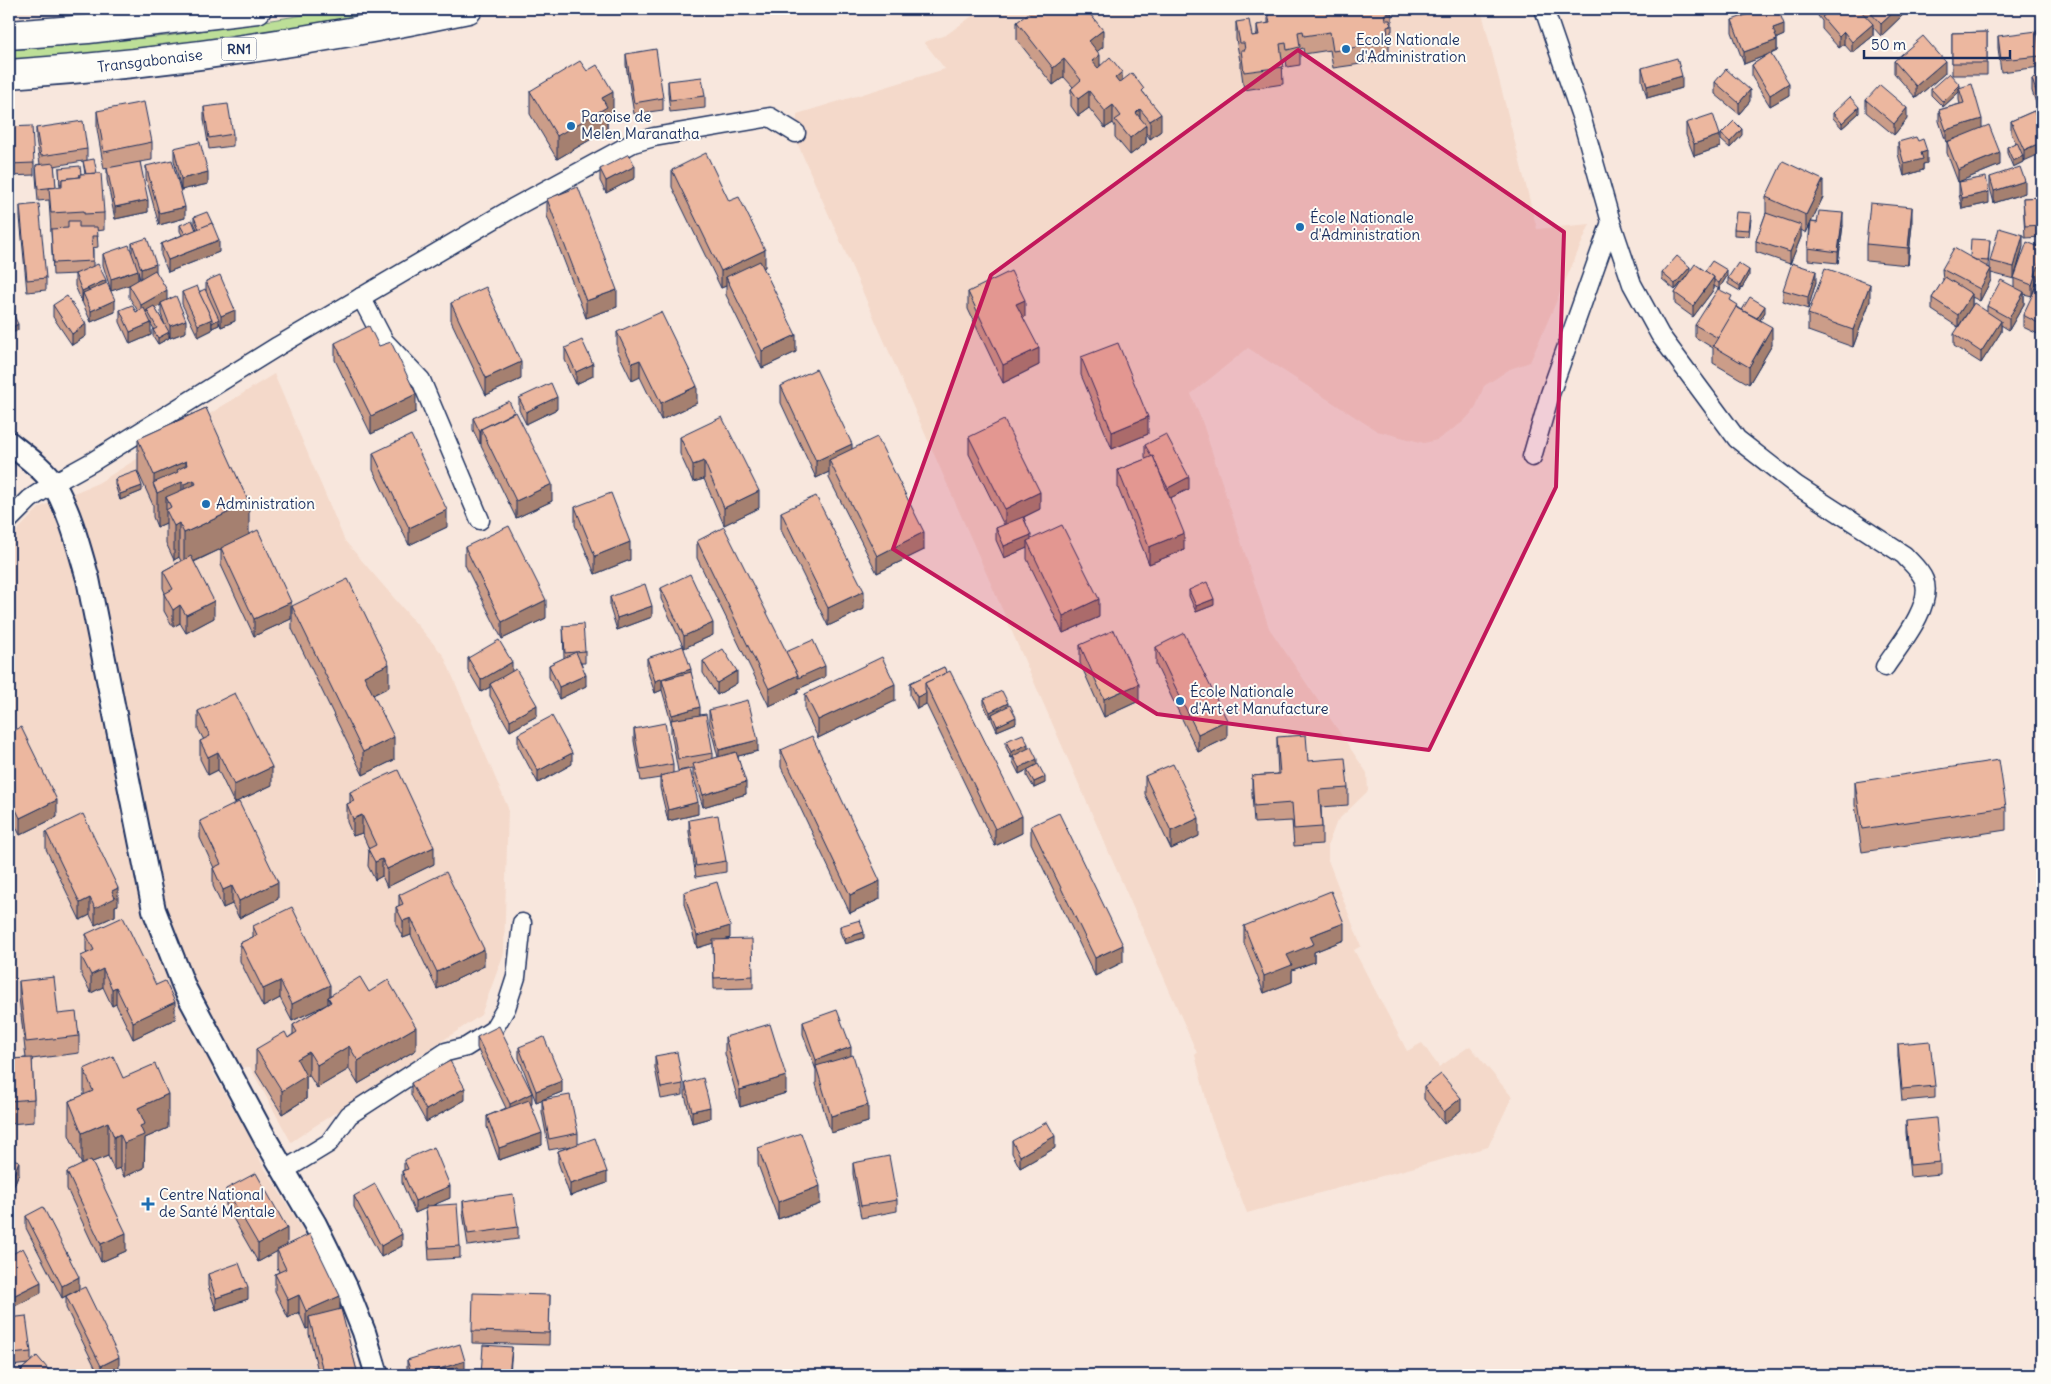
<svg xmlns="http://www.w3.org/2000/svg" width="2051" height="1384" font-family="Delius,sans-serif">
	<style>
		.built { fill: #f4d9ca }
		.green { fill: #bddf98; stroke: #6c877b }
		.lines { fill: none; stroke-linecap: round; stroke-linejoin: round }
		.minor-casing { stroke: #1b2f5e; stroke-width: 21 }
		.tertiary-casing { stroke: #1b2f5e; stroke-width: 26 }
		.trunk-casing { stroke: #1b2f5e; stroke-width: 31 }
		.minor { stroke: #fdfcf7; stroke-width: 18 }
		.tertiary { stroke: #fdfcf7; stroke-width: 22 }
		.trunk { stroke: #fdfcf7; stroke-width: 28 }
		.wall { fill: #cb9d89; stroke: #1b2f5e; fill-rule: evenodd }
		.shaded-wall { fill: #a5806f; stroke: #1b2f5e }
		.building { fill: #ecb79f; stroke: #1b2f5e }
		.marked { fill: #c2185b; fill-opacity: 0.2; stroke: #c2185b; stroke-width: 4; stroke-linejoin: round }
		.poi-dot { fill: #1f6fb2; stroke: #fdfcf7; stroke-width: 2 }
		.labels { text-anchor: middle; stroke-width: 4; stroke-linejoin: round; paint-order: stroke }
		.shield { fill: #fdfcf7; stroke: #5f6c8c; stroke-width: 1 }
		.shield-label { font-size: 14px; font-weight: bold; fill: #1b2f5e }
		.poi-label { font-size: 15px; fill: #1b2f5e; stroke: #fdfcf7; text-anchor: start }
		.street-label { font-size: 15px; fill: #1b2f5e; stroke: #fdfcf7 }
	</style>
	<rect width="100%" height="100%" fill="#f8e7dd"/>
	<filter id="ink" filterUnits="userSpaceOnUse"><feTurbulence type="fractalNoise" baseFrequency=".02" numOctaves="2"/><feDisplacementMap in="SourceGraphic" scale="10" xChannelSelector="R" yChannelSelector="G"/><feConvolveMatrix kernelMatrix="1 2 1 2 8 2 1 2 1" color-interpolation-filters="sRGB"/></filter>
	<g filter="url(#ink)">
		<g class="built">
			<path d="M982 9H1481L1537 229 1590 224 1530 362 1510 369 1484 386 1475 409 1463 422 1437 440 1424 443 1377 431 1248 348 1191 394 1203 424 1269 628 1367 773 1368 791 1337 821 1328 844V860L1361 946 1354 950 1407 1051 1422 1043 1439 1067 1470 1046 1512 1097 1488 1147 1247 1213 1211 1118 1195 1055 1197 1053 796 140 797 114 945 69 924 42 946 35Z"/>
			<path d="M274 374 345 541 444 656 508 808 504 953 481 1015 291 1142 250 1067 211 1069 250 1137 262 1164 312 1245 342 1309 360 1375H9V539L40 507 98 483Z"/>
		</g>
		<path class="green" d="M343 9H399C269 33 141 52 9 61V50L167 36Z"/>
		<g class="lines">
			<g class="minor-casing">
				<g id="minor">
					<path d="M1544 9 1581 116 1611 222 1632 284 1660 335 1737 439 1796 485 1904 555C1911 563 1920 570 1924 580 1934 605 1898 647 1885 667"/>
					<path d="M361 297 384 341 421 380 480 520"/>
					<path d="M1532 457 1550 394 1611 222"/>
					<path d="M9 520 30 499 54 483 92 462 278 346 513 208 633 143 654 137 770 117 796 133"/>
					<path d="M283 1171 329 1143 349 1115 446 1052 466 1047 493 1030 506 1008 516 977 522 923"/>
				</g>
			</g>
			<g class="tertiary-casing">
				<path id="tertiary" d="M9 443C23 454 46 470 54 485 71 514 79 548 88 579L154 910 185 989 267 1142 315 1224 346 1287 364 1332 377 1375"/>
			</g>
			<g class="trunk-casing">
				<g id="trunk">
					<path d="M9 35 88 29 257 9"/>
					<path d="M9 74C163 64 317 41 468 9"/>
				</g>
			</g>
			<use href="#minor" class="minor"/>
			<use href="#tertiary" class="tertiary"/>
			<use href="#trunk" class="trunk"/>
		</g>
		<g class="wall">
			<path d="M1280 9 1392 13V31H1391V44H1389V60L1333 68 1330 50 1304 54 1303 48 1300 49V65L1287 67 1286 60 1282 61 1283 84 1244 90 1241 68V61H1240L1236 39V22L1252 36 1257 35V25L1268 24V13L1280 12Z"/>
			<path d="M1813 9H1905V13L1881 36 1873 27V36L1852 53 1844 44 1839 48 1822 29V21L1818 16V12L1816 13Z"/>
			<path d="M1732 20 1784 35 1777 38V51L1771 54 1789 95 1770 106 1752 77V65L1767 55 1744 64 1732 32Z"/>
			<path d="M1017 22 1103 47 1097 51 1100 65 1122 80 1144 93 1161 131 1150 139 1146 133V143L1130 155 1115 137V126L1113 123 1105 128 1089 108 1078 116 1071 106V89L1073 87 1064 77 1053 85 1017 40Z"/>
			<path d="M1987 32V75H1952V33Z"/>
			<path d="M1998 36 2040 56V67L2001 72 1998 48Z"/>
			<path d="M626 54 663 98V110L634 114 626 65Z"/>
			<path d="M1894 61 1945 73 1916 98 1894 73Z"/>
			<path d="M1642 68 1682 88 1647 98 1642 80Z"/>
			<path d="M2042 76V121L2032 91V79Z"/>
			<path d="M668 81 705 96V108L670 112 668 93Z"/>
			<path d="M1715 82 1750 101 1739 114 1715 94Z"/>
			<path d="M1960 88 1982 127 2000 165 1958 182 1947 153V142L1951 140 1946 142 1939 121V110L1960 104 1959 100V92L1943 107 1931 95V89Z"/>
			<path d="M530 91 613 115 607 118V130L557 159 530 114Z"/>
			<path d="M1866 100 1907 119 1894 135 1866 112Z"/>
			<path d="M204 107 233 134V146L209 149 204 119Z"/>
			<path d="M97 111 152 142V160L140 162 148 212 115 219 107 180V168L104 169 97 129Z"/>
			<path d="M2034 111 2024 161 2023 159V162L2013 167 2007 153V147L2016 143 2011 133V121Z"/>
			<path d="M1833 113H1859L1842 128 1833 118Z"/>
			<path d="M1686 123 1720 147 1694 156 1686 135Z"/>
			<path d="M9 127 34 163V175L9 176Z"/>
			<path d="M36 128 87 149V160L104 213V230L97 231 98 247 93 248V266L106 283 115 312 91 322 75 286V274H77L53 275 51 231 49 200 38 201 36 176V165L40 164 36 139ZM83 161 85 174H81L59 168 60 187 56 188 54 166Z"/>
			<path d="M1721 134 1742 135 1730 148 1721 140Z"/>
			<path d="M1918 141 1927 163 1923 164V170L1904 176 1898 154V142Z"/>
			<path d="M174 148 208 184 181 190 174 160Z"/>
			<path d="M2042 156V176L2038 170V158Z"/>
			<path d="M146 166 185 218 159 225 146 178Z"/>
			<path d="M600 169 635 178 606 193 600 181Z"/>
			<path d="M672 170 729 201 765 267 763 268 796 352 762 368 726 295V286L721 288 672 187Z"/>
			<path d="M1990 177 2025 193 1994 203 1990 188Z"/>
			<path d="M1959 182 1989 203 1962 209 1959 194Z"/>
			<path d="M1766 197H1823L1811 222 1843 225 1838 263 1808 260V248L1810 224 1806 233 1801 230V237L1790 264 1756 252V241L1766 213Z"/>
			<path d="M2042 197V237L2025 238 2023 198Z"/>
			<path d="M547 199 617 307 586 318 547 216Z"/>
			<path d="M20 206 46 278V290L27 292 20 217Z"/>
			<path d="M194 217 219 252 168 272 161 255V244L182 235 180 231V225L197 229 194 223Z"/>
			<path d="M1751 219 1749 236 1734 235V229Z"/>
			<path d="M1912 224 1908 265 1866 261V244Z"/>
			<path d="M1990 240 1988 267H1987L1990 268V261L2023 246 2016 274 2042 248 2032 296 2024 294V304L2009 330 2001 325V332L1981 363 1954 346V334L1987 311V306L2014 287V279L1991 273V280L1980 301 1972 297V306L1958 327 1932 310V298L1943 281 1942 269 1970 257Z"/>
			<path d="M132 243 156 272 167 300 186 332 170 338 169 335V338L158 344 153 336V330L154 329 150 322 151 335 130 344 120 322V310L136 312 138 311 129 297V285L130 284 111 291 103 265V254L132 252ZM138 272 140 279 138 280ZM161 305V314L165 325 155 308Z"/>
			<path d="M1705 271 1727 276 1719 289 1714 286V289L1693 317 1675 304V293L1688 275 1675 290 1662 279V273Z"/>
			<path d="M1749 276 1740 291 1728 284V278Z"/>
			<path d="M206 281 235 321 221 327 219 322V325L212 328V327V330L198 337 182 304V292L206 291Z"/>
			<path d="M1816 282 1808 309 1783 301V290Z"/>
			<path d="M2042 290V336L2023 327V315Z"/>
			<path d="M968 292 1025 317 1023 318 1039 365 1003 383 968 309Z"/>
			<path d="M1732 301 1738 307 1742 310 1765 312 1760 320 1772 345 1749 384 1713 363V348L1695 337V325Z"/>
			<path d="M1870 301 1853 347 1808 331V314Z"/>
			<path d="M451 303 521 379 486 395 451 321Z"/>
			<path d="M53 305 86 336 72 345 53 317Z"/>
			<path d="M617 332 697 403 661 420 640 377 632 381 617 350Z"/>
			<path d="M335 343 379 346 416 412 371 434 335 360Z"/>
			<path d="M565 348 593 376 576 384 565 360Z"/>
			<path d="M1081 357 1148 434 1112 449 1081 375Z"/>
			<path d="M781 386 852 449 924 550 877 573 829 478V472L816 478 781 403Z"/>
			<path d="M519 398 557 409 526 424 519 410Z"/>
			<path d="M206 408 249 534 291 619 254 636 221 565V549L194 562 214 618 186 633 180 623 173 627 164 611V594L165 593 163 588V571L181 561 179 557 174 560 166 543V523L157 527 153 517V505L138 472V439Z"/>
			<path d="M514 412 552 501 516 518 481 446V443L480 444 473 430V418Z"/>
			<path d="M680 437 759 508 724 525 704 479 693 482 680 454Z"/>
			<path d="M969 437 1040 509 1024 517 1031 539 1099 617 1063 633 1027 559V548L1004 558 996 540V528L1004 525 969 454Z"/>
			<path d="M1145 445 1189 489 1170 498 1184 550 1149 564 1118 488V470L1146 459 1145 457Z"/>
			<path d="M373 453 447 527 409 545 373 470Z"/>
			<path d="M115 479 142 491 120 500 115 485Z"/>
			<path d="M575 507 630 560 595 574 575 525Z"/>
			<path d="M781 512 864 609 828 626 781 530Z"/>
			<path d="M697 541 786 652 825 677 798 689V693L769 706 697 558Z"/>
			<path d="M465 547 546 618 502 639 465 565Z"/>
			<path d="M661 588 713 635 684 648 661 599Z"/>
			<path d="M1189 590 1214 605 1196 612 1189 596Z"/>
			<path d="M610 597 652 617 617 630 610 608Z"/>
			<path d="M292 606 389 687 373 695 394 760 363 775 292 629Z"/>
			<path d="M563 626 585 651V663H581L586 686 559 699 549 677V665L564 658Z"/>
			<path d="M1080 645 1139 701 1104 717 1080 663Z"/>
			<path d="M1156 647 1227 738 1198 752 1156 665Z"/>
			<path d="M468 658 512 671 537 716 510 731 490 696V687L481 692 468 670Z"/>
			<path d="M647 658 691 673 700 715 713 753V759L718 757 709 722V710L758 751 738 756 746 794 703 807 693 776V768L678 771 671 732V722L662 690 655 693 647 670Z"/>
			<path d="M703 661 737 683 717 695 703 673Z"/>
			<path d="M944 667 1022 833 995 846 926 704 917 709 910 695V683Z"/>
			<path d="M805 694 895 701 818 738 805 711Z"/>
			<path d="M984 699 1008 706 1016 723 997 731 992 720V717L990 718 984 705Z"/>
			<path d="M198 711 272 785 234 803 218 770 208 775 200 759V741L204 740 198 729Z"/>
			<path d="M634 729 673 764V773L698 814 668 821 660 788V778L641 781 634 741Z"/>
			<path d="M9 733 57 817 20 835 9 813Z"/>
			<path d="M518 734 572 764 538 783 518 746Z"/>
			<path d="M1277 737 1308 761 1348 788V805L1321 807 1322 827V844L1294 846 1292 821 1254 823 1252 794V776L1278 774 1277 754Z"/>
			<path d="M1006 741 1028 749 1045 783 1034 788 1027 776V770L1036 766 1019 774 1013 762V757L1011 758 1006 747Z"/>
			<path d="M781 750 880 899 850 913 781 767Z"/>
			<path d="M1145 776 1199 836 1171 849 1145 794Z"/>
			<path d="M1855 782 2006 807V830L1862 852 1855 805Z"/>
			<path d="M350 792 434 864 387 887 382 876 375 880 368 866 369 849 362 833 353 836 347 822V804L350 803Z"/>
			<path d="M689 820 726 861V872L696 877 689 832Z"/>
			<path d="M200 821 278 899 239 918 232 904 223 908 213 886V868H214L200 838Z"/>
			<path d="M1031 826 1123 962 1095 976 1031 843Z"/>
			<path d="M46 832 118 905 115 906V916L95 925 90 915 80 920 46 849Z"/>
			<path d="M684 892 730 938 726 939 753 976V988L714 989 713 943 697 948 684 904Z"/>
			<path d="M399 895 484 966 437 989 411 935 403 938 396 924V907L399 906Z"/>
			<path d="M253 926 330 995 369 992 416 1050 358 1084 349 1069 317 1088 309 1075 306 1077V1099L282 1114 256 1072V1049L288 1038 293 1034V1025L328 1004 292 1021 280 998 263 1007 240 961V943L253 937Z"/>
			<path d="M840 926 864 938 845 944 840 932Z"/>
			<path d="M1244 926 1344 940 1314 952V962L1292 970V982L1264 993 1244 943Z"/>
			<path d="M86 934 156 985 175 1019 133 1039 116 1004 112 1006 103 987 91 993 81 974V956L87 954 86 951Z"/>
			<path d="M19 981 58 1014 79 1036V1053L32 1059 34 1099V1122L9 1124V1059L26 1058 19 998Z"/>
			<path d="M803 1022 851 1056 868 1122 831 1133 816 1084V1070L803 1034Z"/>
			<path d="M477 1037 532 1104 531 1105 542 1145 499 1160 487 1127V1116L506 1108 477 1048Z"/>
			<path d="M725 1037 786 1093 740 1107 725 1054Z"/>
			<path d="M1898 1044 1935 1086V1098L1902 1101 1898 1056Z"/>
			<path d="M519 1047 562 1092 536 1102 519 1058Z"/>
			<path d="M655 1056 683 1084V1095L661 1099 655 1068Z"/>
			<path d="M84 1069 123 1078 168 1128 145 1138 144 1168 124 1177 120 1168 114 1170 108 1156 92 1162 126 1251 101 1262 67 1189V1172L82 1165 69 1135V1101L84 1095Z"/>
			<path d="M411 1083 465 1100 426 1122 411 1095Z"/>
			<path d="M685 1083 710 1118 692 1123 685 1095Z"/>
			<path d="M1424 1087 1461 1110 1444 1124 1424 1099Z"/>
			<path d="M542 1100 578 1133V1144L607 1183 570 1196 558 1162V1151L571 1146 549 1150 542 1112Z"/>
			<path d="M1906 1121 1940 1162V1174L1910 1177 1906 1133Z"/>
			<path d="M1012 1141 1055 1148 1020 1168 1012 1153Z"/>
			<path d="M758 1148 820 1204 778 1219 758 1165Z"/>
			<path d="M9 1158 19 1173 12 1190 9 1189Z"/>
			<path d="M404 1160 450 1198 433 1205 460 1246V1258L429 1260 426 1208 415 1213 402 1183V1171H404Z"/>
			<path d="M853 1163 897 1200V1211L861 1218 853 1174Z"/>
			<path d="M226 1189 287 1245 340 1309 358 1375H319L309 1334V1328L306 1329 299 1312 288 1318 275 1291V1274L279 1272 277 1267V1251L258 1262 226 1206Z"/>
			<path d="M354 1196 402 1246 381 1257 354 1207Z"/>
			<path d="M463 1201 518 1227V1239L468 1246 463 1213Z"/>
			<path d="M26 1216 79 1289 62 1298 26 1228Z"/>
			<path d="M208 1274 248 1299 216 1310 208 1286Z"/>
			<path d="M550 1295 549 1345 472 1343V1331Z"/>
			<path d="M66 1296 119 1369 106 1375H99L66 1308Z"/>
			<path d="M9 1318 31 1352V1362L53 1375H21V1370L28 1364 11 1366 9 1349Z"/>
			<path d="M407 1360 465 1373 460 1374V1375H409L407 1371Z"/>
		</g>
		<g class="shaded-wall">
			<path d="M1897 9H1905V13L1881 36V24Z"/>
			<path d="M1784 24V35L1773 40V28Z"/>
			<path d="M1873 24V36L1852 53V42Z"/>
			<path d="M1103 30V47L1089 58V41Z"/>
			<path d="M1844 32V44L1839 48V37Z"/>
			<path d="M1777 40V51L1744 64V52Z"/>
			<path d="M1100 55V73L1092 61Z"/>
			<path d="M1064 59V77L1053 85V68Z"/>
			<path d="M1945 61V73L1916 98V86Z"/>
			<path d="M1122 72V90L1115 78Z"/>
			<path d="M1682 76V88L1647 98V86Z"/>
			<path d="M1789 83V95L1770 106V95Z"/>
			<path d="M1960 85V91L1959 88V92L1943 107V102Z"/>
			<path d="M1750 90V101L1739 114V103Z"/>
			<path d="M1089 91V108L1078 116V99Z"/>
			<path d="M613 92V115L607 118V130L557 159V136L602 98Z"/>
			<path d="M1113 105V123L1105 128V111Z"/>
			<path d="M1859 107V113L1842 128V123Z"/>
			<path d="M1907 108V119L1894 135V124Z"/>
			<path d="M1140 109V126L1136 113Z"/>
			<path d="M1161 114V131L1150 139V121Z"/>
			<path d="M1982 119V130L1946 142V130Z"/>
			<path d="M1146 125V143L1130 155V138Z"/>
			<path d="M1742 129V135L1730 148V142Z"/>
			<path d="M1720 135V147L1694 156V144Z"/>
			<path d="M2042 142V153L2024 161V150Z"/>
			<path d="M1927 151V163L1923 164V170L1904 176V164L1921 153Z"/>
			<path d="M2000 153V165L1958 182V170Z"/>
			<path d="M2023 156V162L2013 167V161Z"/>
			<path d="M635 166V178L606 193V181Z"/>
			<path d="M208 172V184L181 190V179Z"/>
			<path d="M1823 180V197L1806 233V215Z"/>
			<path d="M2025 181V193L1994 203V191Z"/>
			<path d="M1989 192V203L1962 209V198Z"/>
			<path d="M148 200V212L115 219V207Z"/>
			<path d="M185 207V218L159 225V213Z"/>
			<path d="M1912 207V224L1908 265V248Z"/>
			<path d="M1843 213V225L1838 263V252Z"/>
			<path d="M1801 225V237L1790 264V252Z"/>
			<path d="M2023 235V246L2014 279V267Z"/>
			<path d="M219 240V252L168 272V260Z"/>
			<path d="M765 250V267L729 284 726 277V286L721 288V271Z"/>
			<path d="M2042 255V266L2032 296V285Z"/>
			<path d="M156 264V276L141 281V269Z"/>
			<path d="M1690 267V272L1675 290V284Z"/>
			<path d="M1991 269V280L1980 301V289Z"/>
			<path d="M138 270V282L111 291V279Z"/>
			<path d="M1727 270V276L1719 289V283Z"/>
			<path d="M1749 270V276L1740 291V286Z"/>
			<path d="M1816 271V282L1808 309V297Z"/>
			<path d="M1714 277V289L1693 317V306Z"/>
			<path d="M106 280V292L83 293 82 302V291Z"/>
			<path d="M1870 284V301L1853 347V330Z"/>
			<path d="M167 290V301L161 303V305L148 312 147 310V313L141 317V305Z"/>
			<path d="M617 290V307L586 318V301Z"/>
			<path d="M2024 292V304L2009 330V318Z"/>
			<path d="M1972 294V306L1958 327V315Z"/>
			<path d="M115 300V312L91 322V311Z"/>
			<path d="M1025 300V317L1016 321V304Z"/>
			<path d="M1765 306V312L1755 328V322Z"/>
			<path d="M235 310V321L221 327V316Z"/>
			<path d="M212 319V330L198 337V325Z"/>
			<path d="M219 319V325L212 328V323Z"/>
			<path d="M186 320V332L170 338V326Z"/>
			<path d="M2001 321V332L1981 363V352Z"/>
			<path d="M151 323V335L130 344V332Z"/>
			<path d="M18 324V330L9 335V329Z"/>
			<path d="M86 324V336L72 345V334Z"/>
			<path d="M1772 327V345L1749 384V367Z"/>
			<path d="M169 332V338L158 344V338Z"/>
			<path d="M796 335V352L762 368V351Z"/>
			<path d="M1039 348V365L1003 383V365Z"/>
			<path d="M640 360V377L632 381V363Z"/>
			<path d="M521 362V379L486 395V378Z"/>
			<path d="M593 364V376L576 384V372Z"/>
			<path d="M697 386V403L661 420V403Z"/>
			<path d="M416 394V412L371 434V416Z"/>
			<path d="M557 397V409L526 424V412Z"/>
			<path d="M1148 417V434L1112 449V432Z"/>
			<path d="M480 432H481V443L480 444Z"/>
			<path d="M852 444V461L829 460V472L816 478V461Z"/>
			<path d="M186 461V483L194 480V513L184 518V484L182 482V515L171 507 166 497V523L157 527V493L154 487V475Z"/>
			<path d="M704 461V479L693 482V465Z"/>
			<path d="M1189 477V489L1168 499V488Z"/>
			<path d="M552 484V501L516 518V501Z"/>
			<path d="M142 486V491L120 500V494Z"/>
			<path d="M759 491V508L724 525V508Z"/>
			<path d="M1040 492V509L1005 526V509Z"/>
			<path d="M249 503V536L184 566V533Z"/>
			<path d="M447 510V527L409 545V528Z"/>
			<path d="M179 523V557L174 560V526Z"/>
			<path d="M924 532V550L877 573V556Z"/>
			<path d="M1184 533V550L1149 564V547Z"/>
			<path d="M1031 535V546L1027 541V548L1004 558V546Z"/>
			<path d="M630 542V560L595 574V556Z"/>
			<path d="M864 591V609L828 626V608Z"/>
			<path d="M1099 599V617L1063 633V616Z"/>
			<path d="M1214 599V605L1196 612V606Z"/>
			<path d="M546 600V618L502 639V622Z"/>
			<path d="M214 601V618L186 633V615Z"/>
			<path d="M291 602V619L254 636V619Z"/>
			<path d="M180 605V623L173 627V610Z"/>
			<path d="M652 606V617L617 630V618Z"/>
			<path d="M713 623V635L684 648V636Z"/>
			<path d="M512 662V673L490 684V687L481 692V680Z"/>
			<path d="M389 664V687L364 699V676Z"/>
			<path d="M825 666V677L798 689V693L769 706V689L798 675Z"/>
			<path d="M691 669V681L662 680V690L655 693V681Z"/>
			<path d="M737 671V683L717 695V683Z"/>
			<path d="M586 675V686L559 699V687Z"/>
			<path d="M895 684V701L818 738V720Z"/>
			<path d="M1139 684V701L1104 717V699Z"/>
			<path d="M926 693V704L917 709V697Z"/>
			<path d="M1008 703V709L992 714V717L990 718V712Z"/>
			<path d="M537 705V716L510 731V720Z"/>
			<path d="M700 707V719L672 727V715Z"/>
			<path d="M1016 717V723L997 731V726Z"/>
			<path d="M1227 720V738L1198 752V734Z"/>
			<path d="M394 737V760L363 775V752Z"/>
			<path d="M758 740V751L719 761V750Z"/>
			<path d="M1028 744V750L1011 758V752Z"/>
			<path d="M218 752V770L208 775V757Z"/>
			<path d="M572 753V764L538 783V771Z"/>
			<path d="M1037 759V765L1019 774V768Z"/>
			<path d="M272 767V785L234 803V785Z"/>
			<path d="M1045 777V783L1034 788V782Z"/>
			<path d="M746 782V794L703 807V795Z"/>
			<path d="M57 800V817L20 835V818Z"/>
			<path d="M698 802V814L668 821V810Z"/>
			<path d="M362 815V833L353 836V819Z"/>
			<path d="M1022 816V833L995 846V829Z"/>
			<path d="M1199 818V836L1171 849V831Z"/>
			<path d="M434 847V864L387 887V869Z"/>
			<path d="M382 859V876L375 880V862Z"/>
			<path d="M880 881V899L850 913V895Z"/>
			<path d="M278 882V899L239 918V901Z"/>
			<path d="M232 886V904L223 908V890Z"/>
			<path d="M118 888V905L115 906V916L95 925V908L112 891Z"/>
			<path d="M90 898V915L80 920V903Z"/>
			<path d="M411 918V935L403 938V921Z"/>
			<path d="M1344 923V940L1314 952V962L1292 970V982L1264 993V976L1287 955 1310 936Z"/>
			<path d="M730 926V938L697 948V936Z"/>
			<path d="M864 932V938L845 944V938Z"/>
			<path d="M1123 945V962L1095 976V958Z"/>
			<path d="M484 949V966L437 989V972Z"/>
			<path d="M103 969V987L91 993V975Z"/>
			<path d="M280 981V998L263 1007V989Z"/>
			<path d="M330 985V1002L328 997V1004L292 1021V1004Z"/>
			<path d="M116 987V1004L112 1006V989Z"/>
			<path d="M175 1002V1019L133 1039V1022Z"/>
			<path d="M416 1027V1050L358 1084V1061Z"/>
			<path d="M349 1046V1069L317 1088V1065Z"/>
			<path d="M851 1047V1059L816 1068V1060Z"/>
			<path d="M309 1052V1075L306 1077V1099L282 1114V1091L297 1059Z"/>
			<path d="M786 1076V1093L740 1107V1090Z"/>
			<path d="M562 1081V1092L536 1102V1091Z"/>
			<path d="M465 1088V1100L426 1122V1110Z"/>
			<path d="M532 1093V1104L510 1115V1104Z"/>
			<path d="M168 1094V1128L145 1138 144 1168 124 1177V1143L138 1108Z"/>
			<path d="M1461 1098V1110L1444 1124V1112Z"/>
			<path d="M868 1105V1122L831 1133V1116Z"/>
			<path d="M710 1107V1118L692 1123V1111Z"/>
			<path d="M108 1122V1156L82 1166V1133Z"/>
			<path d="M542 1133V1145L499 1160V1148Z"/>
			<path d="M120 1134V1168L114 1170V1137Z"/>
			<path d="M1055 1136V1148L1020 1168V1156Z"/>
			<path d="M19 1161V1173L12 1190V1179Z"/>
			<path d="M607 1172V1183L570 1196V1184Z"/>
			<path d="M450 1186V1198L415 1213V1201Z"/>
			<path d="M820 1186V1204L778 1219V1202Z"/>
			<path d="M287 1228V1246L258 1262V1244Z"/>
			<path d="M126 1233V1251L101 1262V1244Z"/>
			<path d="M402 1234V1246L381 1257V1246Z"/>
			<path d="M79 1277V1289L62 1298V1286Z"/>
			<path d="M41 1282V1293L9 1309V1298Z"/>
			<path d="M248 1287V1299L216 1310V1298Z"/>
			<path d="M299 1295V1312L288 1318V1300Z"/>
			<path d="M340 1296V1314L309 1317V1328L306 1329V1311Z"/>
			<path d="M512 1347 510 1375H509Z"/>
			<path d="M119 1357V1369L106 1375H101V1366Z"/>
			<path d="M465 1361V1373L458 1375H420Z"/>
		</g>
		<g class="building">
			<path d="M1034 9H1086L1103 30 1089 41 1100 55 1092 61 1098 68 1110 57 1122 72 1115 78 1119 83 1132 73 1144 89 1142 91 1161 114 1150 121 1140 109 1136 113 1146 125 1130 138 1115 120 1121 116 1113 105 1105 111 1089 91 1078 99 1071 89 1081 80 1064 59 1053 68 1017 22Z"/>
			<path d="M1281 9H1293V10L1298 9H1391L1392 13 1385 14 1386 20H1390L1391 26 1387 27 1389 42 1333 51 1330 32 1304 36 1303 31 1298 32 1300 47 1287 50 1286 43 1280 44 1283 67 1244 72 1241 50H1245L1244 43H1240L1236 22 1249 20 1252 36 1259 35 1257 25 1270 23 1268 13 1281 12Z"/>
			<path d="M1763 9H1778L1784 24 1773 28 1777 40 1744 52 1732 20Z"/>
			<path d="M1821 9H1859L1873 24 1852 42 1844 32 1839 37 1822 17 1826 14Z"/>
			<path d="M1867 9H1897L1881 24Z"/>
			<path d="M2037 31 2040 56 2001 60 1998 36Z"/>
			<path d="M1987 32V63H1952V33Z"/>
			<path d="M1923 36 1945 61 1916 86 1894 61Z"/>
			<path d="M656 49 663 98 634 103 626 54Z"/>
			<path d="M1770 53 1789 83 1770 95 1752 65Z"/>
			<path d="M1677 58 1682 76 1647 86 1642 68Z"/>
			<path d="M580 61 587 71 597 65 613 92 602 98 607 107 557 136 530 91Z"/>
			<path d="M1726 69 1750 90 1739 103 1715 82Z"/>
			<path d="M1949 73 1960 85 1943 102 1931 89Z"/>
			<path d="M2042 76V109L2032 79Z"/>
			<path d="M702 77 705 96 670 100 668 81Z"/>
			<path d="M1972 84 1982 119 1946 130 1939 110 1964 103 1959 88Z"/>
			<path d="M1880 85 1907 108 1894 124 1866 100Z"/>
			<path d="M1850 97 1859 107 1842 123 1833 113Z"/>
			<path d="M144 102 152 142 104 152 97 111Z"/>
			<path d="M228 104 233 134 209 138 204 107Z"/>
			<path d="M2034 111 2042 130V142L2024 150 2011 121Z"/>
			<path d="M1713 114 1720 135 1694 144 1686 123Z"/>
			<path d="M83 121 87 149 41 156 36 128Z"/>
			<path d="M1734 121 1742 129 1730 142 1721 134Z"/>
			<path d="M1989 125 2000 153 1958 170 1947 142Z"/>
			<path d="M32 126 34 163 9 164V127Z"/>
			<path d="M1916 137 1918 141 1923 139 1927 151 1921 153 1923 159 1904 164 1898 142Z"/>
			<path d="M200 142 208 172 181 179 174 148Z"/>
			<path d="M2017 142 2023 156 2013 161 2007 147Z"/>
			<path d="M706 153 729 201 739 197 765 250 721 271 672 170Z"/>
			<path d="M629 154 635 166 606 181 600 169Z"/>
			<path d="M2042 156V165L2038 158Z"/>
			<path d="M94 159 97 173 86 174 83 161Z"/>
			<path d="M172 160 185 207 159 213 146 166Z"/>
			<path d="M1783 161 1823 180 1806 215 1766 197Z"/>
			<path d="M140 162 148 200 115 207 107 168Z"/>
			<path d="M54 163 56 187 38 189 36 165Z"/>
			<path d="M80 166 81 174H80V177L62 179V184H60L59 168Z"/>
			<path d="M2020 167 2025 181 1994 191 1990 177Z"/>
			<path d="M101 173 104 213 84 214V211L51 213 49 188 62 187V179L80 177V174Z"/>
			<path d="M1986 177 1989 192 1962 198 1959 182Z"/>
			<path d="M578 187 617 290 586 301 547 199Z"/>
			<path d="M2042 197V225L2025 226 2023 198Z"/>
			<path d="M1870 203 1912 207 1908 248 1866 244Z"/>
			<path d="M39 204 46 278 27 280 20 206Z"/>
			<path d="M1819 211 1843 213 1838 252 1808 248 1811 222 1817 223Z"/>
			<path d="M207 212 213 225 212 223 199 229 194 217Z"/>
			<path d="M1736 212 1751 213 1749 230 1734 229Z"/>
			<path d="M1766 213 1801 225 1790 252 1756 241Z"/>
			<path d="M192 220 196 230 185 234 180 225Z"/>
			<path d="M68 221H79V227H97L98 236H92L93 261 53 263 51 229 68 228Z"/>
			<path d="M212 223 219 240 168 260 161 244Z"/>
			<path d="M1999 228 2023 235 2014 267 1990 261Z"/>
			<path d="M147 238 156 264 141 269 132 243Z"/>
			<path d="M1971 239 1990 240 1988 261 1976 260 1970 257Z"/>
			<path d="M2027 242 2042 248V255L2032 285 2014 278Z"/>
			<path d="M129 245 138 270 111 279 103 254Z"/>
			<path d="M1954 248 1991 269 1980 289 1942 269Z"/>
			<path d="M1677 256 1690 267 1675 284 1662 273Z"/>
			<path d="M760 261 796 335 762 351 726 277Z"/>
			<path d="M1712 261 1727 270 1719 283 1714 280V277L1705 271Z"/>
			<path d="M1738 263 1749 270 1740 286 1728 278Z"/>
			<path d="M1792 263 1816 271 1808 297 1783 290Z"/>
			<path d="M98 264 106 280 82 291 75 274Z"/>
			<path d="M1695 264 1714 277 1693 306 1675 293Z"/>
			<path d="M1825 268 1870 284 1853 330 1808 314Z"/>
			<path d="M155 270 167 290 141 305 129 285Z"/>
			<path d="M1011 271 1025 300 1016 304 1039 348 1003 365 968 292Z"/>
			<path d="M220 275 235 310 221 316 206 281Z"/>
			<path d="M1945 277 1972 294 1958 315 1932 298Z"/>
			<path d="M2001 280 2024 292 2009 318 1987 306Z"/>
			<path d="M107 283 115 300 91 311 83 293Z"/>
			<path d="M197 286 212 319 198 325 182 292Z"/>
			<path d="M486 287 521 362 486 378 451 303Z"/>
			<path d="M2036 287 2042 290V325L2023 315Z"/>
			<path d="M205 289 219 319 212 323V319L199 292Z"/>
			<path d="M1718 289 1732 296 1730 300 1738 305 1718 338 1695 325Z"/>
			<path d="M67 296 86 324 72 334 53 305Z"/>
			<path d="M176 296 186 320 170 326 161 303Z"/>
			<path d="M1750 297 1765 306 1757 318 1742 310Z"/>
			<path d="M1974 303 2001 321 1981 352 1954 334Z"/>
			<path d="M132 305 136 312 144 308 151 323 130 332 120 310Z"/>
			<path d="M154 306 169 332 158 338 153 330 157 328 147 310Z"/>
			<path d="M1736 307 1772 327 1749 367 1713 346Z"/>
			<path d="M12 312 18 324 9 329V313Z"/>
			<path d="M661 312 697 386 661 403 640 360 632 363 617 332Z"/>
			<path d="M369 326 379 346 391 342 416 394 371 416 335 343Z"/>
			<path d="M582 340 593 364 576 372 565 348Z"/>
			<path d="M1118 343 1148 417 1112 432 1081 357Z"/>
			<path d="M816 369 852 444 816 461 781 386Z"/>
			<path d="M551 383 557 397 526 412 519 398Z"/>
			<path d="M509 401 514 412 481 429V432H480L473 418Z"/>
			<path d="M206 408 249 503 184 533 179 523 174 526 166 510 171 507 166 497 196 484 194 480 184 484 182 482 157 493 153 483 178 472 177 470 187 465 186 461 154 475 138 439Z"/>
			<path d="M516 412 552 484 516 501 481 429Z"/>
			<path d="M722 417 759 491 724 508 704 461 693 465 680 437Z"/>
			<path d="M1004 420 1040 492 1005 509 969 437Z"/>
			<path d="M1166 434 1189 477 1168 488 1160 473 1153 456 1152 457 1145 445Z"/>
			<path d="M411 435 447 510 409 528 373 453Z"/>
			<path d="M877 437 924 532 877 556 829 460Z"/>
			<path d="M1153 456 1184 533 1149 547 1118 470Z"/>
			<path d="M137 471 142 486 120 494 115 479Z"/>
			<path d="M611 493 630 542 595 556 575 507Z"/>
			<path d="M816 496 864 591 828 608 781 512Z"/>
			<path d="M1023 517 1031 535 1004 546 996 528Z"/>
			<path d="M1062 525 1099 599 1063 616 1027 541Z"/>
			<path d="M509 526 546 600 502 622 465 547Z"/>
			<path d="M724 527 798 675 769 689 697 541Z"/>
			<path d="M258 530 291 602 254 619 221 548Z"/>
			<path d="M191 556 214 601 186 615 180 605 173 610 164 594 173 589 163 571Z"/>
			<path d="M690 574 713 623 684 636 661 588Z"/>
			<path d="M348 579 389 664 364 676 394 737 363 752 292 606Z"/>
			<path d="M1207 582 1214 599 1196 606 1189 590Z"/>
			<path d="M645 584 652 606 617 618 610 597Z"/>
			<path d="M583 624 585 651 565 653 563 626Z"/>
			<path d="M1114 630 1139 684 1104 699 1080 645Z"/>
			<path d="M1184 633 1227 720 1198 734 1156 647Z"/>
			<path d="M499 640 512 662 481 680 468 658Z"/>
			<path d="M813 640 825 666 798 678V675L786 652Z"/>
			<path d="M683 646 691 669 655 681 647 658Z"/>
			<path d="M723 649 737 671 717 683 703 661Z"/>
			<path d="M576 652 586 675 559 687 549 665Z"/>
			<path d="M882 657 895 684 818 720 805 694Z"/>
			<path d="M944 667 947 673 925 683V689L926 693 917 697 910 683Z"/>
			<path d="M516 669 537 705 510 720 490 684Z"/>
			<path d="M950 671 1022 816 995 829 925 683Z"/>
			<path d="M691 672 700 707 672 715 662 680Z"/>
			<path d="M1002 691 1008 703 990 712 984 699Z"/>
			<path d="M235 693 272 767 234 785 218 752 208 757 200 741 210 736 198 711Z"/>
			<path d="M748 700 758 740 719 750 709 710Z"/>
			<path d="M1010 705 1016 717 997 726 992 714Z"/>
			<path d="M706 714 713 753 678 759 671 720Z"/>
			<path d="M552 716 572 753 538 771 518 734Z"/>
			<path d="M665 723 673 764 641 770 634 729Z"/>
			<path d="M21 727 57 800 20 818 9 795V733Z"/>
			<path d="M1023 734 1028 744 1011 752 1006 741Z"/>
			<path d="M1306 735 1308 761 1345 758 1348 788 1319 790 1322 827 1294 829 1292 803 1254 806 1252 776 1280 774 1277 737Z"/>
			<path d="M812 736 880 881 850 895 781 750Z"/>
			<path d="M1031 747 1037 759 1019 768 1013 756Z"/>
			<path d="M736 752 746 782 703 795 693 764Z"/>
			<path d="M1999 760 2006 807 1862 829 1855 782Z"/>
			<path d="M1038 764 1045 777 1034 782 1027 770Z"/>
			<path d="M1173 764 1199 818 1171 831 1145 776Z"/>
			<path d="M690 769 698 802 668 810 660 776Z"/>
			<path d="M398 770 434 847 387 869 382 859 375 862 368 849 376 845 362 815 353 819 347 804 354 801 350 792Z"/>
			<path d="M239 802 278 882 239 901 232 886 223 890 213 868 221 864 200 821Z"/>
			<path d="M1059 813 1123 945 1095 958 1031 826Z"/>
			<path d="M83 814 118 888 112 891 115 898 95 908 90 898 80 903 46 832Z"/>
			<path d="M718 815 726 861 696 866 689 820Z"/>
			<path d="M446 872 484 949 437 972 411 918 403 921 396 907 403 904 399 895Z"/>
			<path d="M717 882 730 926 697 936 684 892Z"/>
			<path d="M1331 891 1344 923 1310 936 1314 944 1287 955 1292 965 1264 976 1244 926Z"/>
			<path d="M292 907 330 985 292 1004 280 981 263 989 240 943 257 935 253 926Z"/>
			<path d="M123 917 156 985 165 981 175 1002 133 1022 116 987 112 989 103 969 91 975 81 956 94 950 86 934Z"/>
			<path d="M860 920 864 932 845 938 840 926Z"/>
			<path d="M752 939 753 976 714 978 713 940Z"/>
			<path d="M54 977 58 1014 76 1012 79 1036 26 1042 19 981Z"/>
			<path d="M360 977 369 992 388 980 416 1027 358 1061 349 1046 317 1065 309 1052 297 1059 306 1076 282 1091 256 1049 285 1032 288 1038 297 1032 293 1025 331 1002 328 997Z"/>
			<path d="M837 1010 851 1047 816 1060 803 1022Z"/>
			<path d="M770 1024 786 1076 740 1090 725 1037Z"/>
			<path d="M499 1026 532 1093 510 1104 477 1037Z"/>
			<path d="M544 1037 562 1081 536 1091 519 1047Z"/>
			<path d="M1930 1041 1935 1086 1902 1089 1898 1044Z"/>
			<path d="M677 1052 683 1084 661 1088 655 1056Z"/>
			<path d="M853 1055 868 1105 831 1116 816 1066Z"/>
			<path d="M113 1056 123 1078 155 1064 168 1094 138 1108 145 1124 140 1126 144 1135 124 1143 120 1134 114 1137 108 1122 82 1133 69 1101 93 1091 84 1069Z"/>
			<path d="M32 1058 34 1099 9 1101V1059Z"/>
			<path d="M450 1061 465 1088 426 1110 411 1083Z"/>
			<path d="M1441 1074 1461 1098 1444 1112 1424 1087Z"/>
			<path d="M703 1078 710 1107 692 1111 685 1083Z"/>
			<path d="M570 1095 578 1133 549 1139 542 1100Z"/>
			<path d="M529 1100 542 1133 499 1148 487 1116Z"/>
			<path d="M1936 1118 1940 1162 1910 1165 1906 1121Z"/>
			<path d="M1047 1122 1055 1136 1020 1156 1012 1141Z"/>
			<path d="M801 1133 820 1186 778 1202 758 1148Z"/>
			<path d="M595 1138 607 1172 570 1184 558 1151Z"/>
			<path d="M434 1147 450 1186 415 1201 402 1171 408 1169 404 1160Z"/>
			<path d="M889 1156 897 1200 861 1206 853 1163Z"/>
			<path d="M9 1158 19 1161 12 1179 9 1177Z"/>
			<path d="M91 1160 126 1233 101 1244 67 1172Z"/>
			<path d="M256 1173 287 1228 258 1244 226 1189Z"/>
			<path d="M375 1184 402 1234 381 1246 354 1196Z"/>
			<path d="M513 1194 518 1227 468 1234 463 1201Z"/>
			<path d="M457 1204 460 1246 429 1248 426 1206Z"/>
			<path d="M43 1207 79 1277 62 1286 26 1216Z"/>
			<path d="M310 1234 340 1296 306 1311 299 1295 288 1300 275 1274 286 1269 277 1250Z"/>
			<path d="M23 1248 41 1282 9 1298V1256Z"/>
			<path d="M239 1263 248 1287 216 1298 208 1274Z"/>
			<path d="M85 1287 119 1357 101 1366 66 1296Z"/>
			<path d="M473 1293 550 1295 549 1333 472 1331Z"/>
			<path d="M341 1309 358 1375H324L309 1317Z"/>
			<path d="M26 1316 31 1352 11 1354 9 1337V1318Z"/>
			<path d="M460 1344 465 1361 420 1375H412L407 1360Z"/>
			<path d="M483 1345 512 1347 509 1375H481Z"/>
			<path d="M37 1356 53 1375H25L21 1370Z"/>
			<path d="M458 1367 460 1375H433Z"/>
			<path d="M282 1371V1375L301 1373 302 1375H266V1373Z"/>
		</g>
	</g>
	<path class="marked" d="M1298 50 1564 232 1556 487 1429 750 1157 714 893 549 991 275Z"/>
	<g class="poi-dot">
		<circle cx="1346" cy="49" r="5"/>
		<circle cx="571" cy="126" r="5"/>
		<circle cx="1300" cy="227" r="5"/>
		<circle cx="206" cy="504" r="5"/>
		<circle cx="1180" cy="701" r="5"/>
		<path d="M145.5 1196.5h5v5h5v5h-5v5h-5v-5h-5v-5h5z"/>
	</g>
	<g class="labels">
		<rect class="shield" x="221.5" y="37.5" width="35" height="23" rx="4"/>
		<g class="shield-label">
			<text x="239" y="54">RN1</text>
		</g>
		<g class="poi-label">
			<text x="1356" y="45">Ecole Nationale<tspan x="1356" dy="17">d'Administration</tspan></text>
			<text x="581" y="122">Paroise de<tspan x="581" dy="17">Melen Maranatha</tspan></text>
			<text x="1310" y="223">École Nationale<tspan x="1310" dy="17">d'Administration</tspan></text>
			<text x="216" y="509">Administration</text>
			<text x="1190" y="697">École Nationale<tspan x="1190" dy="17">d'Art et Manufacture</tspan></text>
			<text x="159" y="1200">Centre National<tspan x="159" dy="17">de Santé Mentale</tspan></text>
		</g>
		<g class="street-label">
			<text transform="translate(150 61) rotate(-7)" y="5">Transgabonaise</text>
		</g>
	</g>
	<rect width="2051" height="1384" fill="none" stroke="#fdfcf7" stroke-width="30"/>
	<rect x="15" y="15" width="2021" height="1354" fill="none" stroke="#1b2f5e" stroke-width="2" filter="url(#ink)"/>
	<path d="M1864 50v8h146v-8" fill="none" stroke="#1b2f5e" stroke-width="2.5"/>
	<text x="1871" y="50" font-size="15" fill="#1b2f5e" stroke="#fdfcf7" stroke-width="4" paint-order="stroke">50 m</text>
</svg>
